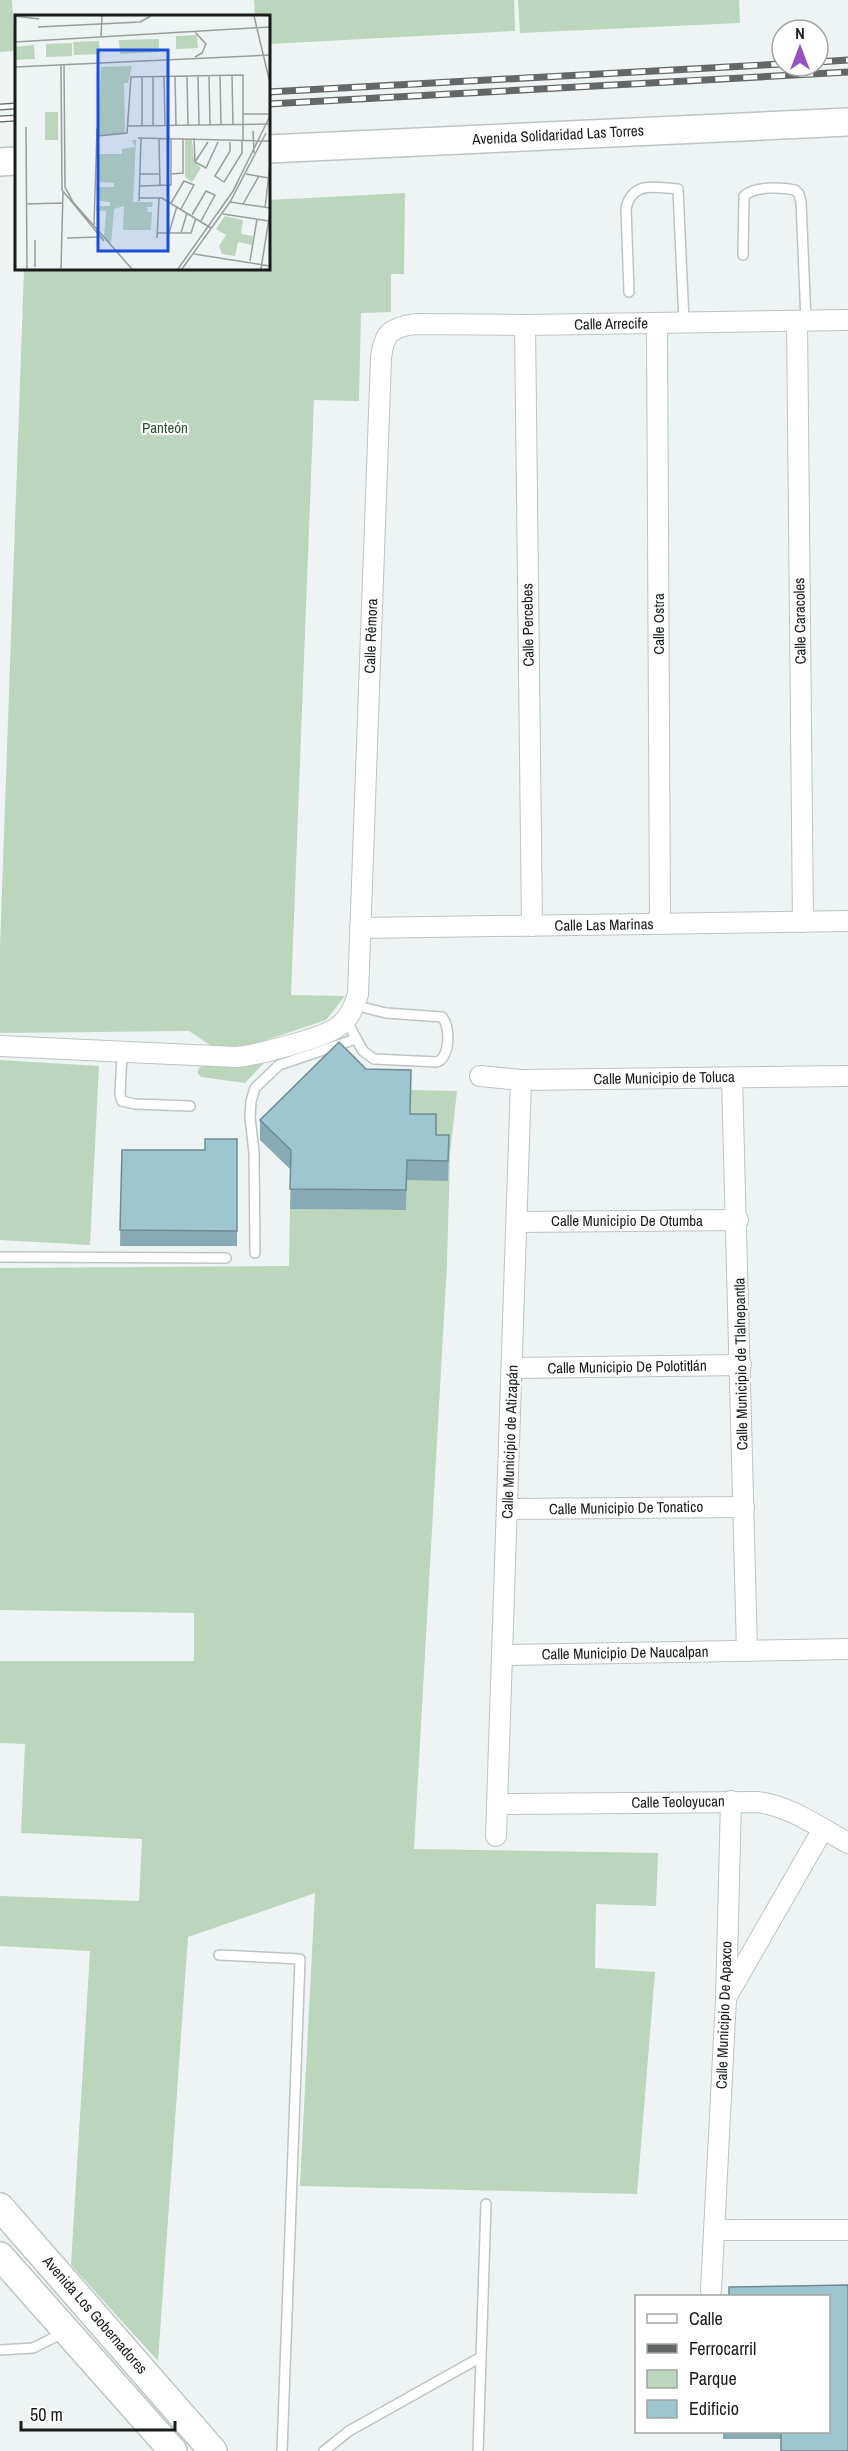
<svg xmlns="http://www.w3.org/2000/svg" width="848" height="2451" font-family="'Archivo Narrow',sans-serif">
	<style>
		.green { fill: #bbd6bd }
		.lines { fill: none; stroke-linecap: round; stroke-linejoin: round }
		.lane-casing { stroke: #bdc4c4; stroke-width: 12 }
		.street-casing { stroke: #bdc4c4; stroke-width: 22 }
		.secondary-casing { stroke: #bdc4c4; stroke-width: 30 }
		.lane { stroke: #fff; stroke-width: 9 }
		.street { stroke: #fff; stroke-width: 20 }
		.secondary { stroke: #fff; stroke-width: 27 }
		.rail-casing { stroke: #636767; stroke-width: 7 }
		.rail { stroke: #fff; stroke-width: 4.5; stroke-dasharray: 14; stroke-linecap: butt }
		.wall { fill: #88aab4 }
		.building { fill: #9ec6d1; stroke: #6f8b92; stroke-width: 1.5 }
		.labels { text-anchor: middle; stroke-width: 4.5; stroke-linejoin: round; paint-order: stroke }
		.street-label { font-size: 15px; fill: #1a1c1c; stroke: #fff }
		.park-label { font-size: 15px; fill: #295330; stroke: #fff }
		.inset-road { fill: none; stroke: #999e9d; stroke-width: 1.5 }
		.view { fill: #1d4ed8; fill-opacity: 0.15; stroke: #1d4ed8; stroke-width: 3 }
		.inset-edge { fill: none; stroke: #1a1c1c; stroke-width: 3 }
	</style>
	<rect width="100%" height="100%" fill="#edf4f3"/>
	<g class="green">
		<path d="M0 0H12L15 51 0 52Z"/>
		<path d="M254 0H514L515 31 269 44 268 16H255Z"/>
		<path d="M518 0H739L740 23 520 33Z"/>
		<path d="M405 193 404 274H391V312L361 313 359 401 314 400 291 995 345 996 326 1020 243 1048 213 1047 189 1031 0 1033V947L24 269 268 268 269 200Z"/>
		<path d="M0 1060 99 1066 90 1245 0 1240Z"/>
		<path d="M264 1063 245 1083 201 1077 197 1072 200 1067 204 1066Z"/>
		<path d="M411 1090 457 1091 450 1154 447 1264 414 1849 658 1853 656 1906 596 1904 595 1968 655 1972 637 2194 300 2186 315 1893 188 1937 158 2361 71 2265 90 1951 0 1946V1896L139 1901 142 1839 21 1833 25 1744 0 1743V1661H194V1613L0 1610V1268L289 1266 290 1209 406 1210 407 1180H448L410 1134Z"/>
	</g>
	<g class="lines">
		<g class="lane-casing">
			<g id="lane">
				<path d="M743 255 744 196C755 186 781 187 795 190L799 194 801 202 806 320"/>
				<path d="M629 292 626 208C633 180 655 188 678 189L684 322"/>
				<path d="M346 1020 363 1051 374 1059 437 1062C450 1057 451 1027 442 1017L386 1013 354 1005"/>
				<path d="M122 1053 120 1095 122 1101 135 1104 190 1106"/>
				<path d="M255 1253 254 1152 250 1118 251 1101 255 1088 279 1065 356 1039"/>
				<path d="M0 1257 226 1258"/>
				<path d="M219 1955 300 1959 282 2451"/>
				<path d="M0 2350 33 2348 65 2332"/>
				<path d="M324 2451 349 2431 481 2357"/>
				<path d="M478 2451 486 2204"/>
			</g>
		</g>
		<g class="street-casing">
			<g id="street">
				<path d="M797 321 803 922"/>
				<path d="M657 323 660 924"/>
				<path d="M525 325 532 926"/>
				<path d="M360 928 848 921"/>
				<path d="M0 1046 236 1057C256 1055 325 1038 339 1026 350 1018 354 1006 358 994L381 358C384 333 390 328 415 324L525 325 848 320"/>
				<path d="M480 1076 521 1080 848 1076"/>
				<path d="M732 1078 747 1651"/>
				<path d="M517 1222 738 1220"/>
				<path d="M513 1368 741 1365"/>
				<path d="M508 1509 744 1507"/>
				<path d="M502 1655 848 1649"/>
				<path d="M498 1804 757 1802C790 1806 819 1827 848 1843"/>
				<path d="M496 1836 521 1080"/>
				<path d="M727 1996 823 1829"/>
				<path d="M714 2230H848"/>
				<path d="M711 2290 726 1999 731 1801"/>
			</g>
		</g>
		<g class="secondary-casing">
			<g id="secondary">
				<path d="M268 149 848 122"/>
				<path d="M0 162 16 161"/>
				<path d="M0 2207 213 2451"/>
				<path d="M0 2256 173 2451"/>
			</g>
		</g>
		<use href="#lane" class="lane"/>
		<use href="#street" class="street"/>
		<use href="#secondary" class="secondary"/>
		<g class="rail-casing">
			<g id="rail">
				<path d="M818 62 848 60"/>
				<path d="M268 92 782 64"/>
				<path d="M268 104 848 72"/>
				<path d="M0 107 16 106"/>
				<path d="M0 119 16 118"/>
			</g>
		</g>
		<use href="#rail" class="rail"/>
	</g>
	<g class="wall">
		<path d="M410 1114 436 1135H449L448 1181 407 1180 406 1210 290 1209 291 1170 260 1140V1120Z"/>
		<path d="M237 1139V1246H120L122 1150H205Z"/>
		<path d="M848 2285V2451H781V2439H723V2432H828V2296H729V2287Z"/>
	</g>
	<g class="building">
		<path d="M339 1042 366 1069 411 1070 410 1114H436V1135H449L448 1161 407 1160 406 1190 290 1189 291 1150 260 1120Z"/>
		<path d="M205 1139H237V1231L120 1230 122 1150H205Z"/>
		<path d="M848 2285V2451H781V2432H828V2296H729V2287Z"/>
	</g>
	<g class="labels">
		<g class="street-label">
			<text transform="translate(558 135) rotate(-3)" y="5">Avenida Solidaridad Las Torres</text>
			<text transform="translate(611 324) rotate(-1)" y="5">Calle Arrecife</text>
			<text transform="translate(800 621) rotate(-91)" y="5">Calle Caracoles</text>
			<text transform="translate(659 624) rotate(-90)" y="5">Calle Ostra</text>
			<text transform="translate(528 625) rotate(-91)" y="5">Calle Percebes</text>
			<text transform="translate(371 636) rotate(-88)" y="5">Calle Rémora</text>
			<text transform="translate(604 925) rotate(-1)" y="5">Calle Las Marinas</text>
			<text transform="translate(664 1078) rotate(-1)" y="5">Calle Municipio de Toluca</text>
			<text x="627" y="1226">Calle Municipio De Otumba</text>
			<text transform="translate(741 1364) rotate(-91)" y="5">Calle Municipio de Tlalnepantla</text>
			<text transform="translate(627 1367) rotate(-1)" y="5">Calle Municipio De Polotitlán</text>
			<text transform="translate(510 1442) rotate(-88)" y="5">Calle Municipio de Atizapán</text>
			<text transform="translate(626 1508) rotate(-1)" y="5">Calle Municipio De Tonatico</text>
			<text transform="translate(625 1653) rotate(-1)" y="5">Calle Municipio De Naucalpan</text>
			<text transform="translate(678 1802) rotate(-1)" y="5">Calle Teoloyucan</text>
			<text transform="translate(724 2015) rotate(-88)" y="5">Calle Municipio De Apaxco</text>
			<text transform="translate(95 2315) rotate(49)" y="5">Avenida Los Gobernadores</text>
		</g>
		<g class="park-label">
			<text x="165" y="433">Panteón</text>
		</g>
	</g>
	<g transform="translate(15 15)">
		<rect width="255" height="255" fill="#edf4f3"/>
		<path d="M182 20 183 33 161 34V21ZM144 24V37L105 39 104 25ZM84 26 85 39 59 40 58 27ZM57 28V41L31 42V29ZM19 30 20 44 0 45V32ZM117 51 113 68H109L110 119 83 120 86 52ZM30 97H43V125H30ZM117 125H121L118 187H138L137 192H132L133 197H137L136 215H108L109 191 99 194 96 229 89 221 91 196 81 195V191H95V187L85 186 81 172H99V168L82 167 83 139H107V134L120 132ZM170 125H177L179 146 186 153 177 167 170 162ZM210 201 228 205 226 219 238 221 237 230 223 227 220 241 207 239 204 231 211 220 201 214Z" fill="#bbd6bd"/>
		<path class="inset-road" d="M0 1 24 4M239 1 255 68M23 12 125 7 136 1M86 21 87 1M0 27 255 12M180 42 187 38 191 29 180 17M46 50 47 175 89 226M49 50 50 172 58 187 117 254M0 52 255 40M205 60 206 110M217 60 218 110M149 61 150 111M160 61 161 111M172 61 173 110M183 61 184 110M194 61 195 110M127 62V111M138 62V111M228 99H255M113 111 253 109M11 112 12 254M238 116 239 138M82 121 112 118 116 62 228 60V126M123 123 255 126M179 123 180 147M144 124 145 171M215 127V136L200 161 209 167 227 138V126M180 147 191 153 203 127M180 147 193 127M125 159H145M156 159 168 158V123M231 159 254 163M125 171 156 170V123M124 183H147L196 213M124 186 126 124M215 187 255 193M156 188 169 166 179 170 166 194M11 189 47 188M228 189 244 161M250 193 255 150M208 199 254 206M177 200 191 176 200 180 186 206M79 210 82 113M142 218H176L181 203M154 218 162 191M166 218 172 198M52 223 84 222M142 223 144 183M20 225V252M179 239 255 251M235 246 242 204M46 254 48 177M163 254 218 176 255 101M167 254 215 187 251 118M246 254 255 197"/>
		<path class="view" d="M83 35H153V236H83Z"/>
		<rect width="255" height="255" class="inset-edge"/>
	</g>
	<rect x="635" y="2295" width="195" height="138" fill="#ffffff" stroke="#a3a4a4" stroke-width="1.5"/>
	<rect x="647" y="2314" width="30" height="9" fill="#ffffff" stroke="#a3a4a4" stroke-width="1.5"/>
	<text x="689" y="2325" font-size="18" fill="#1a1c1c">Calle</text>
	<rect x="647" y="2344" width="30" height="9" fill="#636767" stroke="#a3a4a4" stroke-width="1.5"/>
	<text x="689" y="2355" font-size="18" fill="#1a1c1c">Ferrocarril</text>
	<rect x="647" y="2370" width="30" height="18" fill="#bbd6bd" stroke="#a3a4a4" stroke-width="1.5"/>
	<text x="689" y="2385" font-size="18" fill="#1a1c1c">Parque</text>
	<rect x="647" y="2400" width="30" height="18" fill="#9ec6d1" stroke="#a3a4a4" stroke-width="1.5"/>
	<text x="689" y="2415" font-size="18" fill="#1a1c1c">Edificio</text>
	<g transform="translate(800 48)"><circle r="28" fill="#ffffff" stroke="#a3a4a4" stroke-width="1.5"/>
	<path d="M0-4.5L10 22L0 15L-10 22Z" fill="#9651c4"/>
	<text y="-9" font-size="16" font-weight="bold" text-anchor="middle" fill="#1a1c1c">N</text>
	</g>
	<path d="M21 2421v9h154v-9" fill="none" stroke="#1a1c1c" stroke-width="3"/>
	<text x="30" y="2421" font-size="18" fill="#1a1c1c" stroke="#ffffff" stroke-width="4.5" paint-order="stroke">50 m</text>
</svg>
